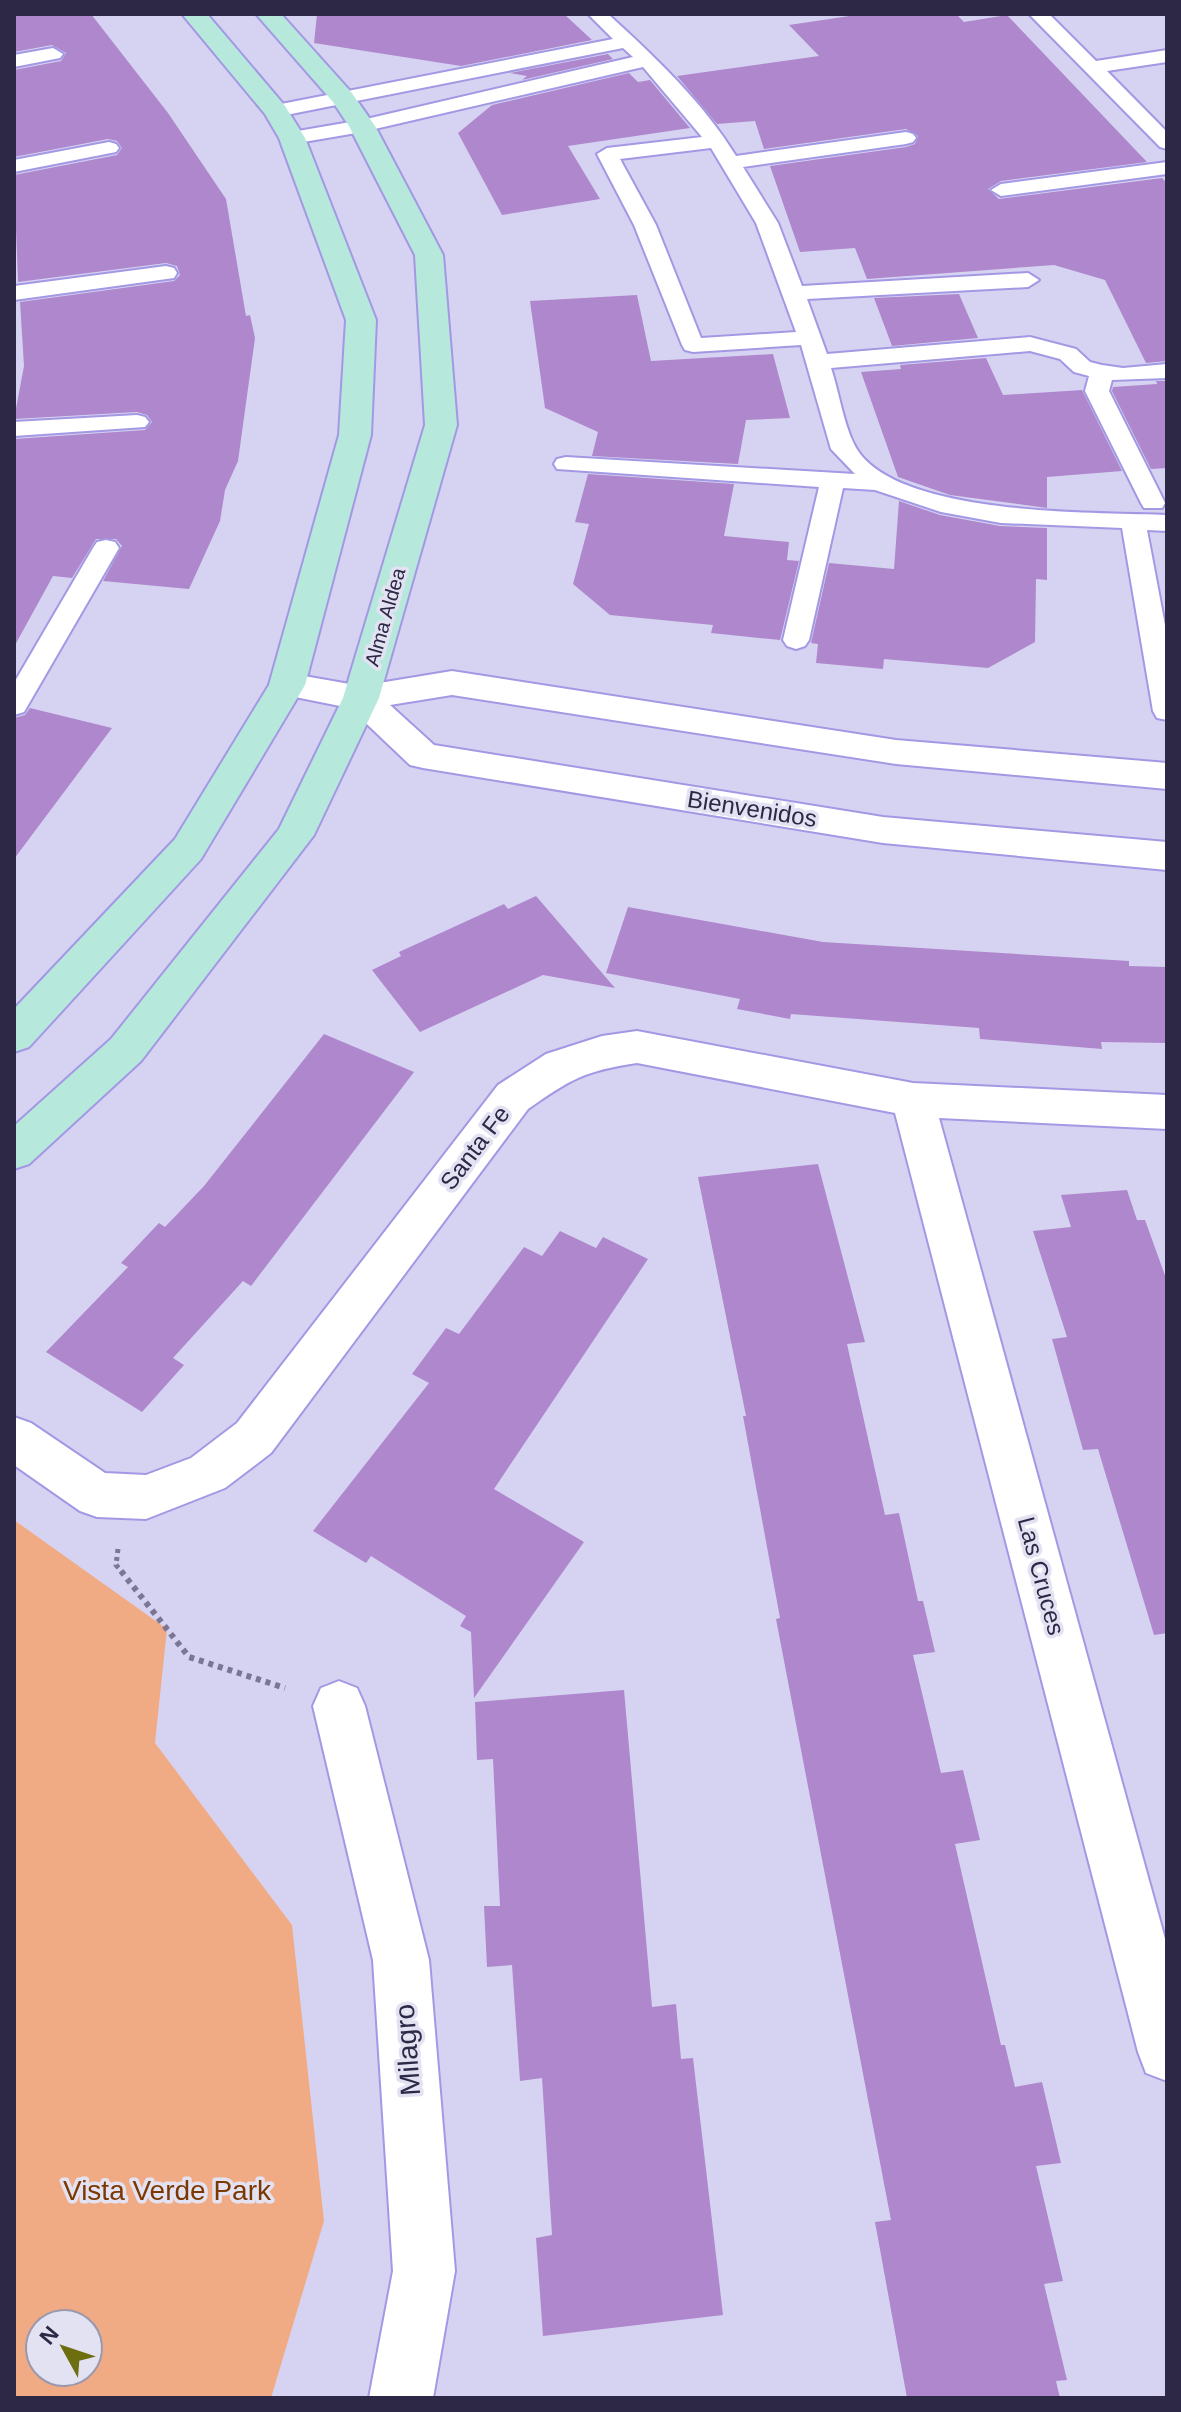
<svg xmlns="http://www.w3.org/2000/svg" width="1181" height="2412" font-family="Helvetica,sans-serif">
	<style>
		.green { fill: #f1ab84; fill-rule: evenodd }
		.building { fill: #af87cd }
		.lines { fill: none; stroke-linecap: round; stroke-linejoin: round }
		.service-casing { stroke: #a398e4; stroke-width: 4 }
		.minor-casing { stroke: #a398e4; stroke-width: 4 }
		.tertiary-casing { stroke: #a398e4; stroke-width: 4 }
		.secondary-casing { stroke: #a398e4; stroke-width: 4 }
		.path-far1 { stroke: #7a7694; stroke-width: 5; stroke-dasharray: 4 4; stroke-linecap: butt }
		.path { stroke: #7a7694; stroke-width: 6; stroke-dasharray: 5 5; stroke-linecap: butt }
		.service { fill: #fff; fill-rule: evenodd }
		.minor { fill: #fff; fill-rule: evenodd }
		.tertiary { fill: #fff; fill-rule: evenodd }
		.secondary { fill: #b7e8dc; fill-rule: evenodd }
		.labels { text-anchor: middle; stroke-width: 7; stroke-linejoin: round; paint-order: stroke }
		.far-street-label { font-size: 20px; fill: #2d2846; stroke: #e3e2f2 }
		.street-label { font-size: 24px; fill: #2d2846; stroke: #e3e2f2 }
		.near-street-label { font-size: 28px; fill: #2d2846; stroke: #e3e2f2 }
		.near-park-label { font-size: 28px; fill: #7c3802; stroke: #e3e2f2 }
	</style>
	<rect width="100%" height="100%" fill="#d6d3f2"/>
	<path class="green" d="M14 1520 167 1629 155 1743 292 1925 324 2221 271 2398H14ZM40 2324H88V2372H40Z"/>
	<g class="building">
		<path d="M14 14H91L168 113 226 199 246 316 250 315 255 338 238 461 225 490 220 521 189 589 103 581 122 546 116 539H96L72 578 53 576 14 647V439L145 430 152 422 147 415 137 412 14 419 24 366 20 302 174 281 180 275 177 266 166 263 18 282 14 175 117 155 122 148 117 141 108 139 14 157V70L61 61 66 53 52 45 14 52Z"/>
		<path d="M317 14H564L592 40 461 66 314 43Z"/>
		<path d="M863 14H956L964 22 1007 15 1147 162 1001 181 988 189 999 199 1162 178 1167 183V361L1146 363 1105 280 1054 265 867 279 855 248 800 252 770 166 906 147 915 144 918 136 906 129 764 149 755 121 717 124 677 76 819 56 789 25Z"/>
		<path d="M608 54 613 59 522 80 527 76 510 73Z"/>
		<path d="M629 73 638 82 650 80 690 128 568 146 600 199 502 215 458 133 492 105Z"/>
		<path d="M959 294 978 338 892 346 874 298Z"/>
		<path d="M637 295 651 361 773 354 790 418 746 420 738 464 592 456 598 432 545 408 530 301Z"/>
		<path d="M986 358 1003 395 1082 390 1122 471 1047 477V508L950 495 898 477 861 372 901 369 900 365Z"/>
		<path d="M1156 381H1167V468L1151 469 1112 391 1113 387 1157 384Z"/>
		<path d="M588 474 734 484 724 536 789 542 787 560 799 561 780 640 711 633 713 625 610 615 573 584 589 524 575 522Z"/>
		<path d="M899 501 940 515 1000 526 1047 528V580L1036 579 1035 642 988 668 884 659 883 669 816 663 818 644 811 643 829 563 894 569Z"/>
		<path d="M30 708 112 728 14 859V718L25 715Z"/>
		<path d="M536 896 615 988 543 975 420 1032 372 970 401 956 399 952 504 904 508 909Z"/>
		<path d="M628 907 823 942 1129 961V966L1167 967V1043L1101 1042 1102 1049 980 1039 979 1028 791 1014 790 1019 737 1009 740 999 606 973Z"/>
		<path d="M324 1034 414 1072 251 1286 243 1281 173 1358 184 1365 142 1412 46 1352 128 1267 121 1263 159 1223 165 1227 204 1186Z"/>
		<path d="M818 1164 865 1342 847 1344 885 1515 899 1513 918 1601H923L935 1652 913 1655 941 1773 963 1770 980 1840 955 1844 1001 2045H1005L1015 2087 1042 2082 1061 2163 1036 2166 1063 2281 1044 2284 1067 2380 1056 2381 1060 2398H907L875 2222 891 2220 776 1619 780 1618 743 1416H746L698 1177Z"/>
		<path d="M1127 1190 1137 1220H1145L1167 1281V1633L1154 1635 1098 1449 1083 1450 1052 1339 1067 1337 1033 1231 1071 1227 1061 1195Z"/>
		<path d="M560 1231 596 1248 603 1237 648 1259 494 1489 584 1542 474 1698 471 1632 460 1626 466 1616 371 1556 366 1563 313 1531 429 1383 412 1374 446 1328 459 1334 524 1247 542 1256Z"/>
		<path d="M624 1690 652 2007 676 2004 681 2059 693 2058 723 2315 543 2336 536 2238 552 2235 542 2078 520 2081 512 1965 487 1967 484 1906H500L493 1759 477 1760 475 1702Z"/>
	</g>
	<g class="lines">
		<g class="service-casing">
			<g id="service">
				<path d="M588 14H608C654 56 703 102 736 156L906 132 913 134 916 138 913 142 906 144 743 167 778 223 802 286 1028 273 1039 280 1028 287 807 299 827 354 1030 337 1076 349 1090 362 1102 365 1123 368 1167 364V378L1112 380 1109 391 1165 503 1162 508H1144L1141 503 1085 391 1089 376 1074 372 1060 359 1030 351 831 368C839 392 843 422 854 444 889 517 1096 512 1167 515V531L1147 530 1167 636V720L1157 718 1153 711 1122 528 1001 523 941 512 875 490 843 488 809 640 805 646 796 649 787 646 783 640 819 487 557 469 554 464 557 459 566 457 855 474 831 449 801 345 693 352 685 350 682 345 634 225 597 154 607 148 702 137 643 67 362 132 292 144 282 138 292 132 362 120 633 57 623 48 276 117 266 111 276 105 613 39ZM711 148 756 223 796 332 701 338 656 225 620 159Z"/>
				<path d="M1029 14H1049L1096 61 1167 50V62L1107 71 1167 132V149L1160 147Z"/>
				<path d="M53 48 63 54 60 58 14 67V55Z"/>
				<path d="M109 142 116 144 119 148 116 152 14 172V160Z"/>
				<path d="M1167 162V174L1001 196 991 190 1001 184Z"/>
				<path d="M166 266 174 268 177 273 174 278 14 300V286Z"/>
				<path d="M137 415 145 417 149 422 145 427 14 436V422Z"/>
				<path d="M106 540 115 542 119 548 24 712 14 715V683L93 548 97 542Z"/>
			</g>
		</g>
		<g class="minor-casing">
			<g id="minor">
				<path d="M637 1031 913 1083 1167 1095V1129L939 1118 1167 1946V2081L1146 2073 1138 2052 895 1113 637 1063C584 1071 571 1079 528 1109L271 1453 225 1488 146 1519 97 1517 80 1511 14 1465V1417L31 1423 105 1473 146 1475 191 1458 237 1423 498 1085 546 1054 602 1036Z"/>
				<path d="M339 1681 357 1688 365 1706 429 1960 455 2271 433 2398H369L393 2271 373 1960 313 1706 321 1688Z"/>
			</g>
		</g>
		<g class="tertiary-casing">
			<path id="tertiary" d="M452 671 896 740 1167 763V789L896 764 452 695 390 705 434 745 883 817 1167 842V870L883 843 423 768 410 765 350 708 275 693 269 685 275 677 287 673 361 686Z"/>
		</g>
		<g class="secondary-casing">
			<g id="secondary">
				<path d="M182 14H207L285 106 305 138 376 320 371 435 305 685 201 859 29 1047 14 1052V1009L175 839 269 685 339 435 346 320 279 138 265 114Z"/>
				<path d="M256 14H281L351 92 375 126 443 255 457 425 379 698 314 835 141 1061 29 1164 14 1169V1126L111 1039 279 829 343 698 425 425 415 255 349 126 333 102Z"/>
			</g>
		</g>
		<path class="path-far1" d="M118 1549 116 1565 123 1573"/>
		<path class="path" d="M121 1571 189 1657 285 1688"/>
		<use href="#service" class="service"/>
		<use href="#minor" class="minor"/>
		<use href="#tertiary" class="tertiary"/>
		<use href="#secondary" class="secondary"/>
	</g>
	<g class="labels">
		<g class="far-street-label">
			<text transform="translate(385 617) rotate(-74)" y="7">Alma Aldea</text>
		</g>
		<g class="street-label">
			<text transform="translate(752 809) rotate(9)" y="8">Bienvenidos</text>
			<text transform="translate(475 1148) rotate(-53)" y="8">Santa Fe</text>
			<text transform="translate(1041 1576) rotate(75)" y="8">Las Cruces</text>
		</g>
		<g class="near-street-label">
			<text transform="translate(407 2050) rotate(-94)" y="10">Milagro</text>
		</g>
		<g class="near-park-label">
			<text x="167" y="2200">Vista Verde Park</text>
		</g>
	</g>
	<rect width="1181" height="2412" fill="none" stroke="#2d2846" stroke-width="32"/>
	<g transform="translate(64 2348) rotate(310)"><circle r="38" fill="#e3e2f2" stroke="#9a98ad" stroke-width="2"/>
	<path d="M0-6L14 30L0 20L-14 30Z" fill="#6d6e10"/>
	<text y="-12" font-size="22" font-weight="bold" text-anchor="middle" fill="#2d2846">N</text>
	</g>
</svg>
